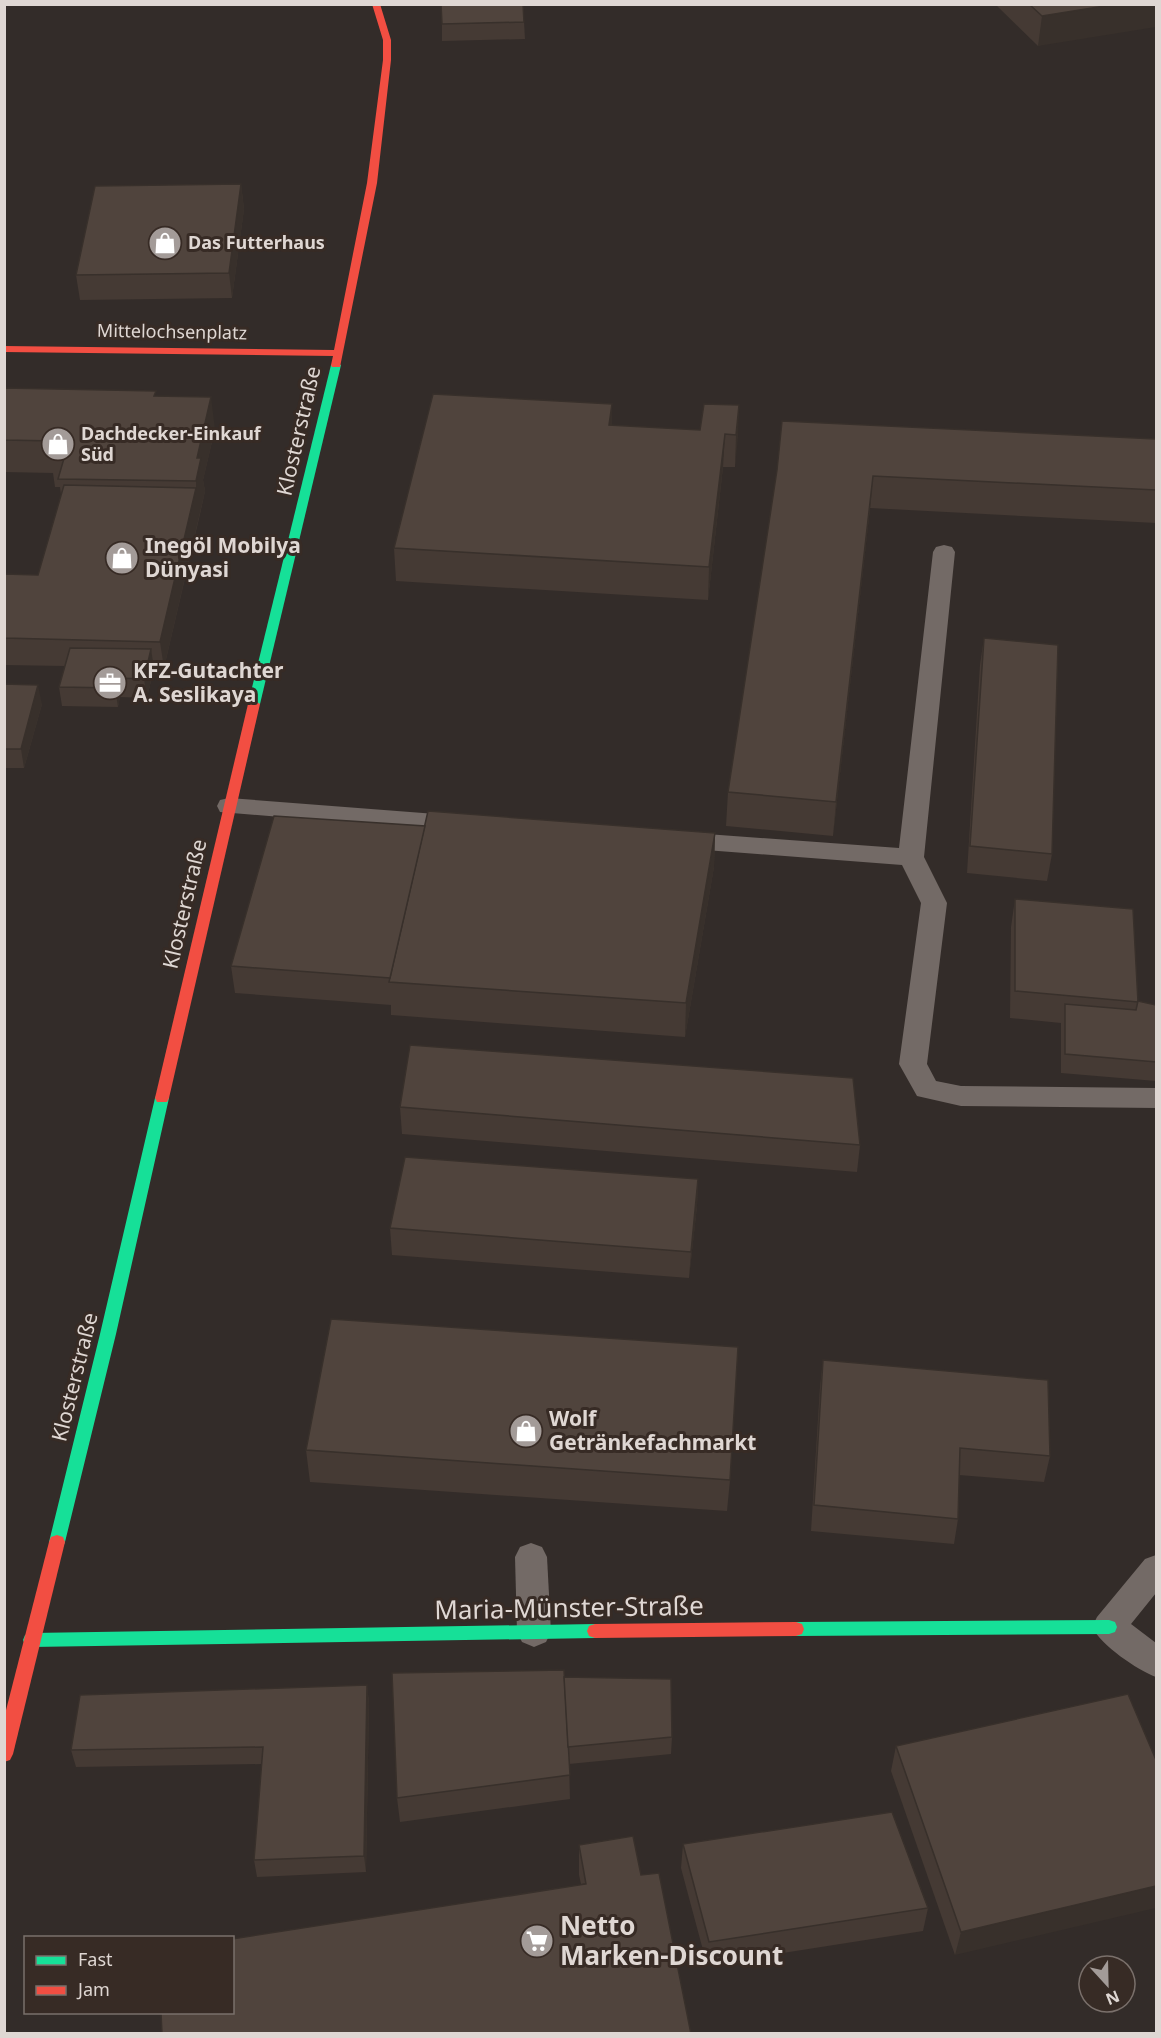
<svg xmlns="http://www.w3.org/2000/svg" width="1161" height="2038" font-family="'Noto Sans',sans-serif">
	<style>
		.lines { fill: none; stroke-linecap: round; stroke-linejoin: round }
		.lane { fill: #736a66; fill-rule: evenodd }
		.fast { fill: #16e098; fill-rule: evenodd }
		.jam { fill: #f24e42; fill-rule: evenodd }
		.wall { fill: #453a34 }
		.shaded-wall { fill: #38302b }
		.building { fill: #50443d; stroke: #38302b; stroke-width: 1.5 }
		.labels { text-anchor: middle; stroke-width: 6; stroke-linejoin: round; paint-order: stroke }
		.far-poi-label { font-size: 18px; font-weight: bold; fill: #dfd7d3; stroke: #372b25; text-anchor: start }
		.far-street-label { font-size: 18px; fill: #dfd7d3; stroke: #372b25 }
		.street-label { font-size: 21px; fill: #dfd7d3; stroke: #372b25 }
		.poi-label { font-size: 21px; font-weight: bold; fill: #dfd7d3; stroke: #372b25; text-anchor: start }
		.near-street-label { font-size: 26px; fill: #dfd7d3; stroke: #372b25 }
		.near-poi-label { font-size: 26px; font-weight: bold; fill: #dfd7d3; stroke: #372b25; text-anchor: start }
	</style>
	<rect width="100%" height="100%" fill="#332c29"/>
	<g class="lines">
		<g class="lane">
			<path d="M944 545 952 547 955 552 924 857 947 903 927 1064 936 1081 961 1086 1156 1088V1108L961 1106 917 1096 899 1064 921 903 902 865 679 848 670 846 666 840 670 834 679 832 899 848 933 552 936 547Z"/>
			<path d="M229 798 462 816 471 818 475 824 471 830 462 832 220 812 217 806 220 800Z"/>
			<path d="M531 1543 542 1547 547 1557 551 1632 546 1642 534 1647 522 1642 517 1632 515 1557 520 1547Z"/>
			<path d="M1156 1555V1593L1131 1624 1156 1643V1677C1137 1670 1101 1645 1092 1627L1097 1617 1145 1559Z"/>
		</g>
		<g class="fast">
			<path d="M336 362 341 365 260 704 254 708 248 704 331 365Z"/>
			<path d="M162 1093 167 1094 169 1098 116 1334 65 1542 63 1547 57 1549 51 1547 49 1542 100 1334 155 1098 157 1094Z"/>
			<path d="M1109 1620 1115 1622 1117 1627 1115 1632 1109 1634 796 1636 790 1634 788 1629 790 1624 796 1622Z"/>
			<path d="M595 1624 601 1626 603 1631 601 1636 595 1638 31 1647 25 1645 23 1640 25 1635 31 1633Z"/>
		</g>
		<g class="jam">
			<path d="M372 4H380L391 40V60L377 183 340 367H332L331 365 333 356 4 352V346L334 350 367 183 383 60V40Z"/>
			<path d="M254 700 260 704 169 1098 167 1102H157L155 1098 248 704Z"/>
			<path d="M57 1535 63 1537 65 1542 13 1754 10 1760 4 1762V1718L49 1542 51 1537Z"/>
			<path d="M796 1622 802 1624 804 1629 802 1634 796 1636 595 1638 589 1636 587 1631 589 1626 595 1624Z"/>
		</g>
	</g>
	<g class="wall">
		<path d="M995 4H1156L1038 46Z"/>
		<path d="M524 22 525 39 442 41V24Z"/>
		<path d="M241 184 244 209 232 298 80 300 76 275Z"/>
		<path d="M4 388 157 396 215 429 203 480 205 491 200 514 164 668H154L147 698 120 697 118 707 62 706 59 687 65 666 4 665V574L38 575 61 495 60 487H55L53 473 4 472Z"/>
		<path d="M612 404V425L700 430 739 405 735 467H723L708 600 396 581 394 548Z"/>
		<path d="M1156 439V523L870 508 833 836 726 826 728 792 777 470Z"/>
		<path d="M984 638 1052 854 1047 881 967 873 980 665Z"/>
		<path d="M4 684 42 704 24 768H4Z"/>
		<path d="M425 826 715 833 714 867 685 1037 391 1015V1005L235 993 231 966Z"/>
		<path d="M1015 899 1138 1001 1156 1005V1081L1061 1073V1023L1010 1018 1011 927Z"/>
		<path d="M400 1107 860 1145 857 1172 402 1134Z"/>
		<path d="M698 1179 697 1206 689 1278 392 1255 390 1228Z"/>
		<path d="M823 1360 1050 1456 1044 1482 959 1475 958 1519 954 1544 811 1531 820 1387Z"/>
		<path d="M306 1450 730 1480 727 1511 310 1482Z"/>
		<path d="M564 1677 672 1737 671 1754 569 1764 570 1799 400 1822 397 1798Z"/>
		<path d="M367 1685 369 1703 366 1872 257 1877 254 1860 262 1764 76 1767 71 1750Z"/>
		<path d="M1128 1694 955 1955 891 1771 896 1746Z"/>
		<path d="M683 1844 928 1908 923 1931 707 1965 681 1868Z"/>
		<path d="M579 1845 641 1875 581 1884 579 1875Z"/>
	</g>
	<g class="shaded-wall">
		<path d="M1117 4H1156V27L1038 46 1042 16Z"/>
		<path d="M241 184 244 209 232 298 229 273Z"/>
		<path d="M211 397 215 429 203 480 205 491 164 668 160 642 196 488V481L197 458Z"/>
		<path d="M612 404V437L609 425Z"/>
		<path d="M739 405 738 438 735 467 736 435Z"/>
		<path d="M725 434 723 467 708 600 709 567Z"/>
		<path d="M873 476 870 508 833 836 836 802Z"/>
		<path d="M151 649 154 668 147 698 144 679Z"/>
		<path d="M117 678 120 697 118 707 115 688Z"/>
		<path d="M38 685 42 704 24 768 21 749Z"/>
		<path d="M715 833 714 867 685 1037 686 1003Z"/>
		<path d="M698 1179 697 1206 689 1278 691 1252Z"/>
		<path d="M367 1685 369 1703 366 1872 364 1856Z"/>
		<path d="M1156 1886V1908L955 1955 961 1932Z"/>
	</g>
	<g class="building">
		<path d="M441 4H523L524 22 442 24Z"/>
		<path d="M1029 4H1117L1042 16Z"/>
		<path d="M241 184 229 273 76 275 95 186Z"/>
		<path d="M4 388 156 391 154 396 211 397 197 458H201L196 481 58 479 65 455 50 454 54 441 4 440Z"/>
		<path d="M433 394 612 404 609 425 700 430 704 404 739 405 736 435 725 434 709 567 394 548Z"/>
		<path d="M782 421 1156 439V490L873 476 836 802 728 792 777 470Z"/>
		<path d="M64 485 196 488 160 642 4 638V574L38 575Z"/>
		<path d="M984 638 1058 645 1052 854 970 846Z"/>
		<path d="M70 648 151 649 144 679 117 678 115 688 59 687Z"/>
		<path d="M4 684 38 685 21 749H4Z"/>
		<path d="M428 811 715 833 686 1003 389 982Z"/>
		<path d="M274 816 425 826 390 978 231 966Z"/>
		<path d="M1015 899 1133 909 1138 1002 1015 991Z"/>
		<path d="M1138 1001 1156 1005V1062L1065 1054V1004L1136 1010Z"/>
		<path d="M410 1045 853 1078 860 1145 400 1107Z"/>
		<path d="M405 1157 698 1179 691 1252 390 1228Z"/>
		<path d="M331 1319 738 1347 730 1480 306 1450Z"/>
		<path d="M823 1360 1048 1380 1050 1456 960 1448 958 1519 814 1505Z"/>
		<path d="M564 1670 570 1775 397 1798 392 1673Z"/>
		<path d="M564 1677 671 1679 672 1737 568 1747Z"/>
		<path d="M367 1685 364 1856 254 1860 263 1747 71 1750 80 1695Z"/>
		<path d="M1128 1694 1156 1760V1886L961 1932 896 1746Z"/>
		<path d="M892 1812 928 1908 709 1942 683 1844Z"/>
		<path d="M633 1836 641 1875 659 1873 691 2034H162L161 2013H232V1939L586 1884 579 1845Z"/>
	</g>
	<defs>
		<g id="shop-disc" transform="scale(1.725)"><circle r="9.5" fill="#a39b98" stroke="#372b25"/><path d="M-5-2.5h2.3a2.7 3.5 0 0 1 5.4 0H5L5.5 6h-11ZM-1.5-2.5h3a1.5 2.3 0 0 0-3 0Z" fill="#fff"/></g>
		<g id="office-disc" transform="scale(1.725)"><circle r="9.5" fill="#a39b98" stroke="#372b25"/><path d="M-6-3h4V-5.5h4V-3h4V5H-6ZM-1-4.5V-3h2v-1.5ZM-6 0V1H6V0Z" fill="#fff"/></g>
		<g id="supermarket-disc" transform="scale(1.725)"><circle r="9.5" fill="#a39b98" stroke="#372b25"/><path d="M-6-5.5h2.5l.6 2H6L4.5 2H-2.5L-4.4-4H-6ZM-1.5 3.2a1.3 1.3 0 1 0 .1 0ZM3 3.2a1.3 1.3 0 1 0 .1 0Z" fill="#fff"/></g>
	</defs>
	<g fill-rule="evenodd">
		<use href="#shop-disc" x="165" y="243"/>
		<use href="#shop-disc" x="58" y="444"/>
		<use href="#shop-disc" x="122" y="558"/>
		<use href="#office-disc" x="110" y="683"/>
		<use href="#shop-disc" x="526" y="1431"/>
		<use href="#supermarket-disc" x="537" y="1941"/>
	</g>
	<g class="labels">
		<g class="far-poi-label">
			<text x="188" y="249">Das Futterhaus</text>
			<text x="81" y="440">Dachdecker-Einkauf<tspan x="81" dy="21">Süd</tspan></text>
		</g>
		<g class="far-street-label">
			<text transform="translate(172 332) rotate(1)" y="6">Mittelochsenplatz</text>
		</g>
		<g class="street-label">
			<text transform="translate(299 431) rotate(-77)" y="7">Klosterstraße</text>
			<text transform="translate(185 904) rotate(-77)" y="7">Klosterstraße</text>
			<text transform="translate(75 1377) rotate(-76)" y="7">Klosterstraße</text>
		</g>
		<g class="poi-label">
			<text x="145" y="553">Inegöl Mobilya<tspan x="145" dy="24">Dünyasi</tspan></text>
			<text x="133" y="678">KFZ-Gutachter<tspan x="133" dy="24">A. Seslikaya</tspan></text>
			<text x="549" y="1426">Wolf<tspan x="549" dy="24">Getränkefachmarkt</tspan></text>
		</g>
		<g class="near-street-label">
			<text transform="translate(569 1608) rotate(-1)" y="9">Maria-Münster-Straße</text>
		</g>
		<g class="near-poi-label">
			<text x="560" y="1935">Netto<tspan x="560" dy="30">Marken-Discount</tspan></text>
		</g>
	</g>
	<rect width="1161" height="2038" fill="none" stroke="#dfd7d3" stroke-width="12"/>
	<rect x="24" y="1936" width="210" height="78" fill="#372b25" stroke="#7a706b" stroke-width="1.5"/>
	<rect x="36" y="1956" width="30" height="9" fill="#16e098" stroke="#7a706b" stroke-width="1.5"/>
	<text x="78" y="1966" font-size="18" fill="#dfd7d3">Fast</text>
	<rect x="36" y="1986" width="30" height="9" fill="#f24e42" stroke="#7a706b" stroke-width="1.5"/>
	<text x="78" y="1996" font-size="18" fill="#dfd7d3">Jam</text>
	<g transform="translate(1107 1984) rotate(158)"><circle r="28" fill="#372b25" stroke="#7a706b" stroke-width="1.5"/>
	<path d="M0-4.5L10 22L0 15L-10 22Z" fill="#a39b98"/>
	<text y="-9" font-size="16" font-weight="bold" text-anchor="middle" fill="#dfd7d3">N</text>
	</g>
</svg>
